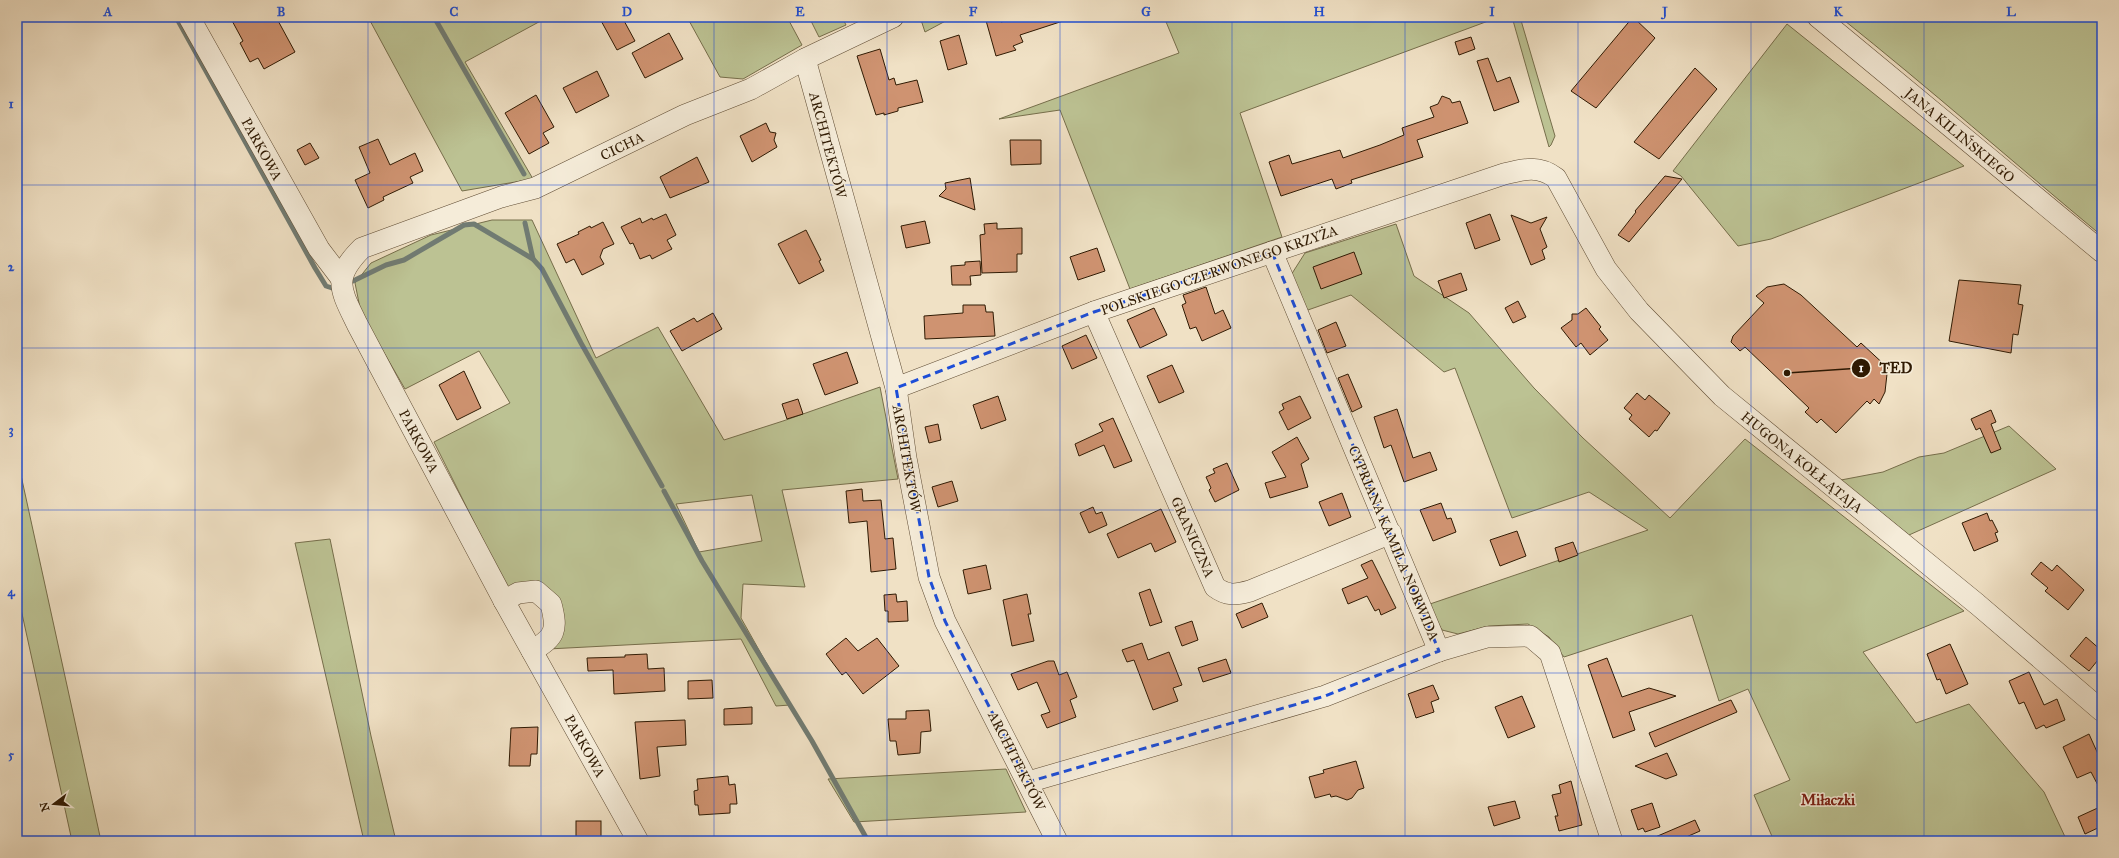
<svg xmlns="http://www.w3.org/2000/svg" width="2119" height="858" font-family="'IM FELL Great Primer',serif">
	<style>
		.green { fill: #bcc293; stroke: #766e4b; fill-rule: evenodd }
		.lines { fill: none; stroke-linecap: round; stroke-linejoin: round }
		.stream { stroke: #717b72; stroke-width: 5 }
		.building { fill: #cf9371; stroke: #2f1a03 }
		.minor-casing { stroke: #5f4c34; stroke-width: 22 }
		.minor { stroke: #f5ecd9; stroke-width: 21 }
		.marked { fill: none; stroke: #1d4ed8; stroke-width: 3; stroke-dasharray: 8 5; stroke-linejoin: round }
		.grid { fill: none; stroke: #1d4ed8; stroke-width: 1; stroke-opacity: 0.55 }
		.labels { text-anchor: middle; stroke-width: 3; stroke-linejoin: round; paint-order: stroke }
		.street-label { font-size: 14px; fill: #2f1a03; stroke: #f5ecd9 }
		.neighbourhood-label { font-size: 15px; font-weight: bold; fill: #7a1f14; stroke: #f5ecd9 }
		.leader { fill: none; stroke: #2f1a03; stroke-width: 1.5 }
		.callout-dot { fill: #2f1a03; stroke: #f5ecd9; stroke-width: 1.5 }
		.mark-label { font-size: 12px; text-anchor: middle; font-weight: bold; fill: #fff }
		.callout-label { font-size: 15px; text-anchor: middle; font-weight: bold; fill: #2f1a03; stroke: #f5ecd9; stroke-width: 3; stroke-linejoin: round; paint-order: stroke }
		.neatline { fill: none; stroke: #1d4ed8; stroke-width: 1.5 }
		.grid-label { font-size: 13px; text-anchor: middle; font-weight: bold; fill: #1d4ed8 }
	</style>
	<rect width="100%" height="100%" fill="#f0e1c5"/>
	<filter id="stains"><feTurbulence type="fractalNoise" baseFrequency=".005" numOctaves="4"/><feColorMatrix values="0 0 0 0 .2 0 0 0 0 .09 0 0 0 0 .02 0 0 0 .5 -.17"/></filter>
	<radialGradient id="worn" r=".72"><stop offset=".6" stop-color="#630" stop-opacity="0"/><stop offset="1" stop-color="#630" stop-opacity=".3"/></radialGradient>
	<g class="green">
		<path d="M368 17H548L465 62 533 179 462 191Z"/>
		<path d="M687 17H787L802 45 743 79 720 77Z"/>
		<path d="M809 17H842L846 25 819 37Z"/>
		<path d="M920 17H953L925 32Z"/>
		<path d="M1164 17H1499L1240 113 1282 237 1130 289 1060 110 999 119 1179 53Z"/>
		<path d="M1512 17H1520L1555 136 1551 145 1549 147Z"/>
		<path d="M1840 17H2102V236C2014 163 1929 88 1840 17Z"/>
		<path d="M1787 24 1964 166 1771 239 1738 246 1681 176 1673 171Z"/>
		<path d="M492 220H532L596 358 658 327 724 440 783 421 880 387 898 479 782 490 805 587 743 584 741 618 790 705 776 706 741 639 548 649 554 598 507 588 434 442 510 403 479 351 405 389 361 313 355 283 371 263 431 235ZM752 495 762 541 699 552 676 504Z"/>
		<path d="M1396 224 1414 276 1469 313 1534 388 1583 438 1670 518 1745 439 1964 611 1863 652 1916 723 1969 704 2044 792 2067 841H1774L1754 795 1790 780 1748 689 1719 701 1692 615 1564 657 1549 637 1528 624 1489 626 1458 634 1442 630 1427 605 1648 530 1589 492 1512 518 1455 368 1444 372 1351 295 1305 311 1291 275 1305 253Z"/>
		<path d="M2009 426 2056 469 1909 535 1841 480 1883 472 1919 457 1944 453Z"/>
		<path d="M17 457 101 841H72L17 591Z"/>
		<path d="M330 539 371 736 396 841H364L295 543Z"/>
		<path d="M1006 769 1026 812 854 822 828 779Z"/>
	</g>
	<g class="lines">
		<g class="stream">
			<path d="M176 17 315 268 326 286 332 288"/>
			<path d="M434 17 524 174"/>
			<path d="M525 223 533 259"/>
			<path d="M353 281 386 265 404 260 464 225 474 224 533 259 542 269 581 343 662 486"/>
			<path d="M664 491 702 561 812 741 868 841"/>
		</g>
	</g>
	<g class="building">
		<path d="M230 17H276L295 52 264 69 258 58 250 62 240 43 243 41Z"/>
		<path d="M599 17H622L635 41 617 50Z"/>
		<path d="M985 17H1000L1001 22 1021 17H1066V20L1020 35 1023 42 1013 46 1016 50 996 56Z"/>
		<path d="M1633 17 1655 38 1596 108 1571 91Z"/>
		<path d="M669 33 683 59 645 78 632 53Z"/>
		<path d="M959 35 967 64 948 70 940 41Z"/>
		<path d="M1471 37 1475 49 1459 55 1455 42Z"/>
		<path d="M880 49 889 80 894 78 896 85 917 80 923 102 898 108V111L884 115V113L876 115 857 56Z"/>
		<path d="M1488 58 1497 82 1510 77 1519 102 1494 111 1477 61Z"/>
		<path d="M1695 68 1717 89 1659 159 1634 142Z"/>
		<path d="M597 71 609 96 576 113 563 88Z"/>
		<path d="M536 95 554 127 543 133 549 143 529 154 505 113Z"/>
		<path d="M1442 96 1450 99 1452 103 1460 101 1468 123 1417 140 1423 157 1351 180 1352 183 1336 189 1332 179 1281 196 1269 162 1289 155 1292 164 1340 150 1343 158 1380 145 1404 135 1402 128 1434 117 1430 107 1438 104Z"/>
		<path d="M766 123 770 132 776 133 774 140 777 147 752 162 740 136Z"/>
		<path d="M378 139 390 165 415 153 423 171 410 177 413 183 383 197 384 200 368 208 355 180 370 173 359 147Z"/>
		<path d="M1010 140H1041V164L1011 165Z"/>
		<path d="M310 143 319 158 305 165 297 150Z"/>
		<path d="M697 157 709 182 670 198 660 177Z"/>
		<path d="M1665 176 1682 179 1629 242 1618 235 1636 212 1635 211Z"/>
		<path d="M970 178 975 210 939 196 946 189 945 183Z"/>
		<path d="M666 214 676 235 667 240 672 249 652 259 650 255 640 259 633 243 630 244 621 227 640 218 642 223 652 218 653 220Z"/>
		<path d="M1490 214 1500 240 1475 249 1466 223Z"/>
		<path d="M1511 215 1531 223 1547 217 1540 229 1547 247 1542 250 1545 259 1531 265Z"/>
		<path d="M925 221 930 243 906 248 901 226Z"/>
		<path d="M603 222 614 244 603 249 600 257 604 264 582 275 574 259 566 263 557 244 579 234 578 232 590 226 591 228Z"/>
		<path d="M997 223V229L1022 228V254H1017V272L982 273 980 235 985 234 984 224Z"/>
		<path d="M806 230 821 260 819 261 824 271 799 284 778 244Z"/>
		<path d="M1097 248 1105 271 1078 280 1070 257Z"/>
		<path d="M1354 252 1362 274 1321 289 1313 267Z"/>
		<path d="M980 261 981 275 970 276 971 285H952L951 266 965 265V262Z"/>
		<path d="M1461 273 1467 290 1444 298 1438 281Z"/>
		<path d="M1959 280 2021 285 2018 304 2023 305 2018 335 2013 334 2011 353 1949 341Z"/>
		<path d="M1784 284 1801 295 1857 347 1861 343 1888 368 1885 371 1887 374 1885 392 1879 404 1874 399 1870 404 1867 401 1836 433 1821 419 1817 423 1805 412 1809 408 1745 347 1740 351 1731 342 1733 336 1764 303 1756 296 1767 287Z"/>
		<path d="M1206 287 1215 314 1223 310 1231 328 1202 341 1196 327 1190 329 1182 305 1186 303 1183 295Z"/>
		<path d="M1518 301 1526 317 1513 323 1505 308Z"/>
		<path d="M963 305H985L986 312H993L995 336 925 339 924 316 963 313Z"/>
		<path d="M1154 308 1167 335 1140 348 1127 320Z"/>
		<path d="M1586 308 1601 327 1599 329 1608 340 1590 355 1581 343 1576 347 1561 328 1572 320V314H1578Z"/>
		<path d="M713 313 722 329 682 351 670 331 694 318 697 322Z"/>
		<path d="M1336 322 1346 346 1327 353 1318 330Z"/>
		<path d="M1086 335 1097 358 1072 369 1062 346Z"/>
		<path d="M847 352 858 383 825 395 813 364Z"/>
		<path d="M1172 365 1184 392 1159 403 1147 376Z"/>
		<path d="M464 371 481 408 457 420 439 385Z"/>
		<path d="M1348 374 1362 407 1352 412 1338 378Z"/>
		<path d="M1637 393 1645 400 1649 395 1670 413 1657 431 1655 430 1649 437 1629 419 1632 415 1624 408Z"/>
		<path d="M998 396 1006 420 981 429 973 405Z"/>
		<path d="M1300 396 1311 418 1288 430 1279 412 1284 409 1282 404Z"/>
		<path d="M798 399 803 414 787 419 782 404Z"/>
		<path d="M1397 409 1413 458 1430 452 1437 470 1404 482 1391 445 1384 448 1374 417Z"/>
		<path d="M1991 410 1996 422 1991 424 2001 449 1991 453 1980 428 1976 430 1971 419Z"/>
		<path d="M1113 418 1132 461 1114 468 1104 445 1079 456 1075 444 1103 431 1099 424Z"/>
		<path d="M938 424 941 440 929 443 925 427Z"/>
		<path d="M1297 437 1309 459 1301 464 1308 487 1270 498 1265 483 1286 477 1272 452Z"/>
		<path d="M1227 463 1239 490 1215 502 1209 490 1211 488 1206 477 1215 473 1213 469Z"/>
		<path d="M952 481 958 501 938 507 932 487Z"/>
		<path d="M862 489 863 501 881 500 885 539 893 538 896 569 871 572 867 521 849 523 846 491Z"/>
		<path d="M1342 493 1351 517 1329 526 1319 502Z"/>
		<path d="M1441 503 1447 519 1451 518 1456 532 1433 541 1420 510Z"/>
		<path d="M1093 507 1096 514 1102 512 1107 525 1089 533 1080 513Z"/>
		<path d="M1161 509 1176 542 1155 552 1151 543 1118 558 1107 534Z"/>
		<path d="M1987 513 1990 521 1992 520 1998 532 1995 533 1998 541 1974 551 1962 523Z"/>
		<path d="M1517 531 1526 556 1500 566 1490 540Z"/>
		<path d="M1573 542 1578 555 1559 562 1555 548Z"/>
		<path d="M1372 560 1396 608 1381 615 1379 609 1375 611 1367 596 1348 604 1342 589 1368 578 1361 565Z"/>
		<path d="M2041 562 2052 571 2057 565 2084 590 2068 610 2045 591 2048 588 2031 574Z"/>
		<path d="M986 565 991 589 968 594 963 570Z"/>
		<path d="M1150 589 1162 622 1150 626 1139 593Z"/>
		<path d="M896 594 897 602 907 601 908 621 888 622V611H885L884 595Z"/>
		<path d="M1027 594 1031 614H1028L1034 641 1012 646 1003 600Z"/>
		<path d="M1262 603 1268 617 1242 628 1236 614Z"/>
		<path d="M1192 621 1198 640 1182 646 1175 627Z"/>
		<path d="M2086 637 2102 651V655L2089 671 2070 656Z"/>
		<path d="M846 638 858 651 877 638 899 666 863 694 846 672 842 675 826 654Z"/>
		<path d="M1142 643 1148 660 1169 652 1182 685 1173 688 1178 701 1153 710 1134 660 1127 662 1122 650Z"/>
		<path d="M1950 644 1968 684 1946 694 1940 679 1937 680 1927 654Z"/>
		<path d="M647 654 648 669 664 668 665 691 614 694 613 670 588 671 587 658 625 657V655Z"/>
		<path d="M1607 658 1622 697 1649 688 1676 696 1629 712 1635 730 1613 738 1588 665Z"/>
		<path d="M1226 659 1231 673 1203 682 1198 668Z"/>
		<path d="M1048 661H1054L1059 675 1067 672 1077 697 1070 700 1076 717 1047 728 1041 715 1050 712 1037 682 1018 690 1011 674Z"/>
		<path d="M2029 672 2044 705 2057 699 2065 720 2046 728 2044 725 2036 729 2024 702 2019 704 2009 681Z"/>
		<path d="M712 680 713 698 688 699V681Z"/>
		<path d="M1433 685 1439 699 1431 702 1434 712 1416 718 1408 694Z"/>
		<path d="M1522 696 1535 727 1508 738 1495 707Z"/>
		<path d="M1731 700 1737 712 1655 747 1649 733Z"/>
		<path d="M752 707V724L724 725V709Z"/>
		<path d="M929 710 931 731 921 732 920 753 898 755 896 741H890L888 719H906V711Z"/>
		<path d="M685 720 686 745 657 747 660 776 640 779 635 722Z"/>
		<path d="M538 727 537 754H531L530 766H509L511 728Z"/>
		<path d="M2089 734 2102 763V793L2091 772 2077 778 2063 747Z"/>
		<path d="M1667 753 1677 775 1666 779 1635 766Z"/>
		<path d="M1356 761 1364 788 1358 790 1352 798 1347 800 1336 796 1331 797 1330 794 1315 798 1309 777 1324 773 1323 770Z"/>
		<path d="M728 776 729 785 735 784 737 804H730V813L699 815 698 805H695L694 791 698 790 697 779Z"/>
		<path d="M1571 781 1582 825 1559 831 1555 816H1558L1552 795 1561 793 1559 785Z"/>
		<path d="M1515 801 1520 818 1494 826 1488 807Z"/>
		<path d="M1652 803 1660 827 1645 832 1643 828 1638 830 1631 810Z"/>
		<path d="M2102 806V826L2085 834 2078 817Z"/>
		<path d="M1695 820 1700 831 1677 841H1646Z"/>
		<rect x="576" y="821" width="25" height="20"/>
	</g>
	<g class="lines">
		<g class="minor-casing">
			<g id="minor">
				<path d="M189 17 319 249 341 278"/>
				<path d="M1818 17 2102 252"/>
				<path d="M805 59 896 388 906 458 929 577 945 621 1057 841"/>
				<path d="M1272 252 1439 651"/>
				<path d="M1094 312 1215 587C1227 596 1235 595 1250 591L1391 533"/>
				<path d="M896 388 1094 312 1504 174C1524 169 1539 165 1556 178L1606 269 1639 311 1722 396 1977 604 2102 711"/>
				<path d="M504 601 518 593 536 591 551 604C558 631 555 637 532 651"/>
				<path d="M1028 782 1325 696 1439 651 1487 637 1530 636 1550 653 1612 841"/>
				<path d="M638 841 504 601 357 324C340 289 332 278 362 248L501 197 535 188 685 115 751 89 805 59 893 17"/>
			</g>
		</g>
		<use href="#minor" class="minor"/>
	</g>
	<path class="marked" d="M1272 252 1439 651 1325 696 1028 782 945 621 929 577 896 388 1094 312Z"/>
	<path class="grid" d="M195 17V841M368 17V841M541 17V841M714 17V841M887 17V841M1060 17V841M1232 17V841M1405 17V841M1578 17V841M1751 17V841M1924 17V841M17 185H2102M17 348H2102M17 510H2102M17 673H2102"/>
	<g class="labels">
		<g class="street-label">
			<text transform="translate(1960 135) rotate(40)" y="5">JANA KILIŃSKIEGO</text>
			<text transform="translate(828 145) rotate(75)" y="5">ARCHITEKTÓW</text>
			<text transform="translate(622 146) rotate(-26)" y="5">CICHA</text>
			<text transform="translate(262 149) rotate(61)" y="5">PARKOWA</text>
			<text transform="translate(1219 270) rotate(-19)" y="5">POLSKIEGO CZERWONEGO KRZYŻA</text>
			<text transform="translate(419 441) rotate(62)" y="5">PARKOWA</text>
			<text transform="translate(907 459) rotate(80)" y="5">ARCHITEKTÓW</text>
			<text transform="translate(1802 462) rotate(39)" y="5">HUGONA KOŁŁĄTAJA</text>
			<text transform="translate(1193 537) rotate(66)" y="5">GRANICZNA</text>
			<text transform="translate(1394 543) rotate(67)" y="5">CYPRIANA KAMILA NORWIDA</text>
			<text transform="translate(585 746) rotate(61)" y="5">PARKOWA</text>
			<text transform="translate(1017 761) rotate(63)" y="5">ARCHITEKTÓW</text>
		</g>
		<g class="neighbourhood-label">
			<text x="1828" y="805">Miłaczki</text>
		</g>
	</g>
	<path class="leader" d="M1787 373L1861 368"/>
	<g class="callout-dot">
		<circle cx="1787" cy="373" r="4"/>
		<circle cx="1861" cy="368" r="10"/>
	</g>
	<g class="mark-label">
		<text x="1861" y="372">1</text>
	</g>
	<g class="callout-label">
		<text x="1896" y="373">TED</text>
	</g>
	<rect width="2119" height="858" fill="none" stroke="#f0e1c5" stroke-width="44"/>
	<g transform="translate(54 804) rotate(254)" stroke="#f5ecd9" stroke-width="3" paint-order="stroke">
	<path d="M0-3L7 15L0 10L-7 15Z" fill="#2f1a03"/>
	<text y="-6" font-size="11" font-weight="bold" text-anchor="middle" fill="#2f1a03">N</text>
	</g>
	<rect x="22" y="22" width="2075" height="814" class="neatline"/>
	<g class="grid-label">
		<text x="108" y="16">A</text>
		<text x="281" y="16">B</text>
		<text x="454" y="16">C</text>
		<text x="627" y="16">D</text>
		<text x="800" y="16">E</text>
		<text x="973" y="16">F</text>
		<text x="1146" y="16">G</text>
		<text x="1319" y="16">H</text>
		<text x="1492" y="16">I</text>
		<text x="1665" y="16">J</text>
		<text x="1838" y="16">K</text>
		<text x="2011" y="16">L</text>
		<text x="11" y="108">1</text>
		<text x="11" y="271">2</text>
		<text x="11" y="434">3</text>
		<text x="11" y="596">4</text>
		<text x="11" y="759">5</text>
	</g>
	<rect width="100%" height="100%" filter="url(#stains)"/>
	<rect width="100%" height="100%" fill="url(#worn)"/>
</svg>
